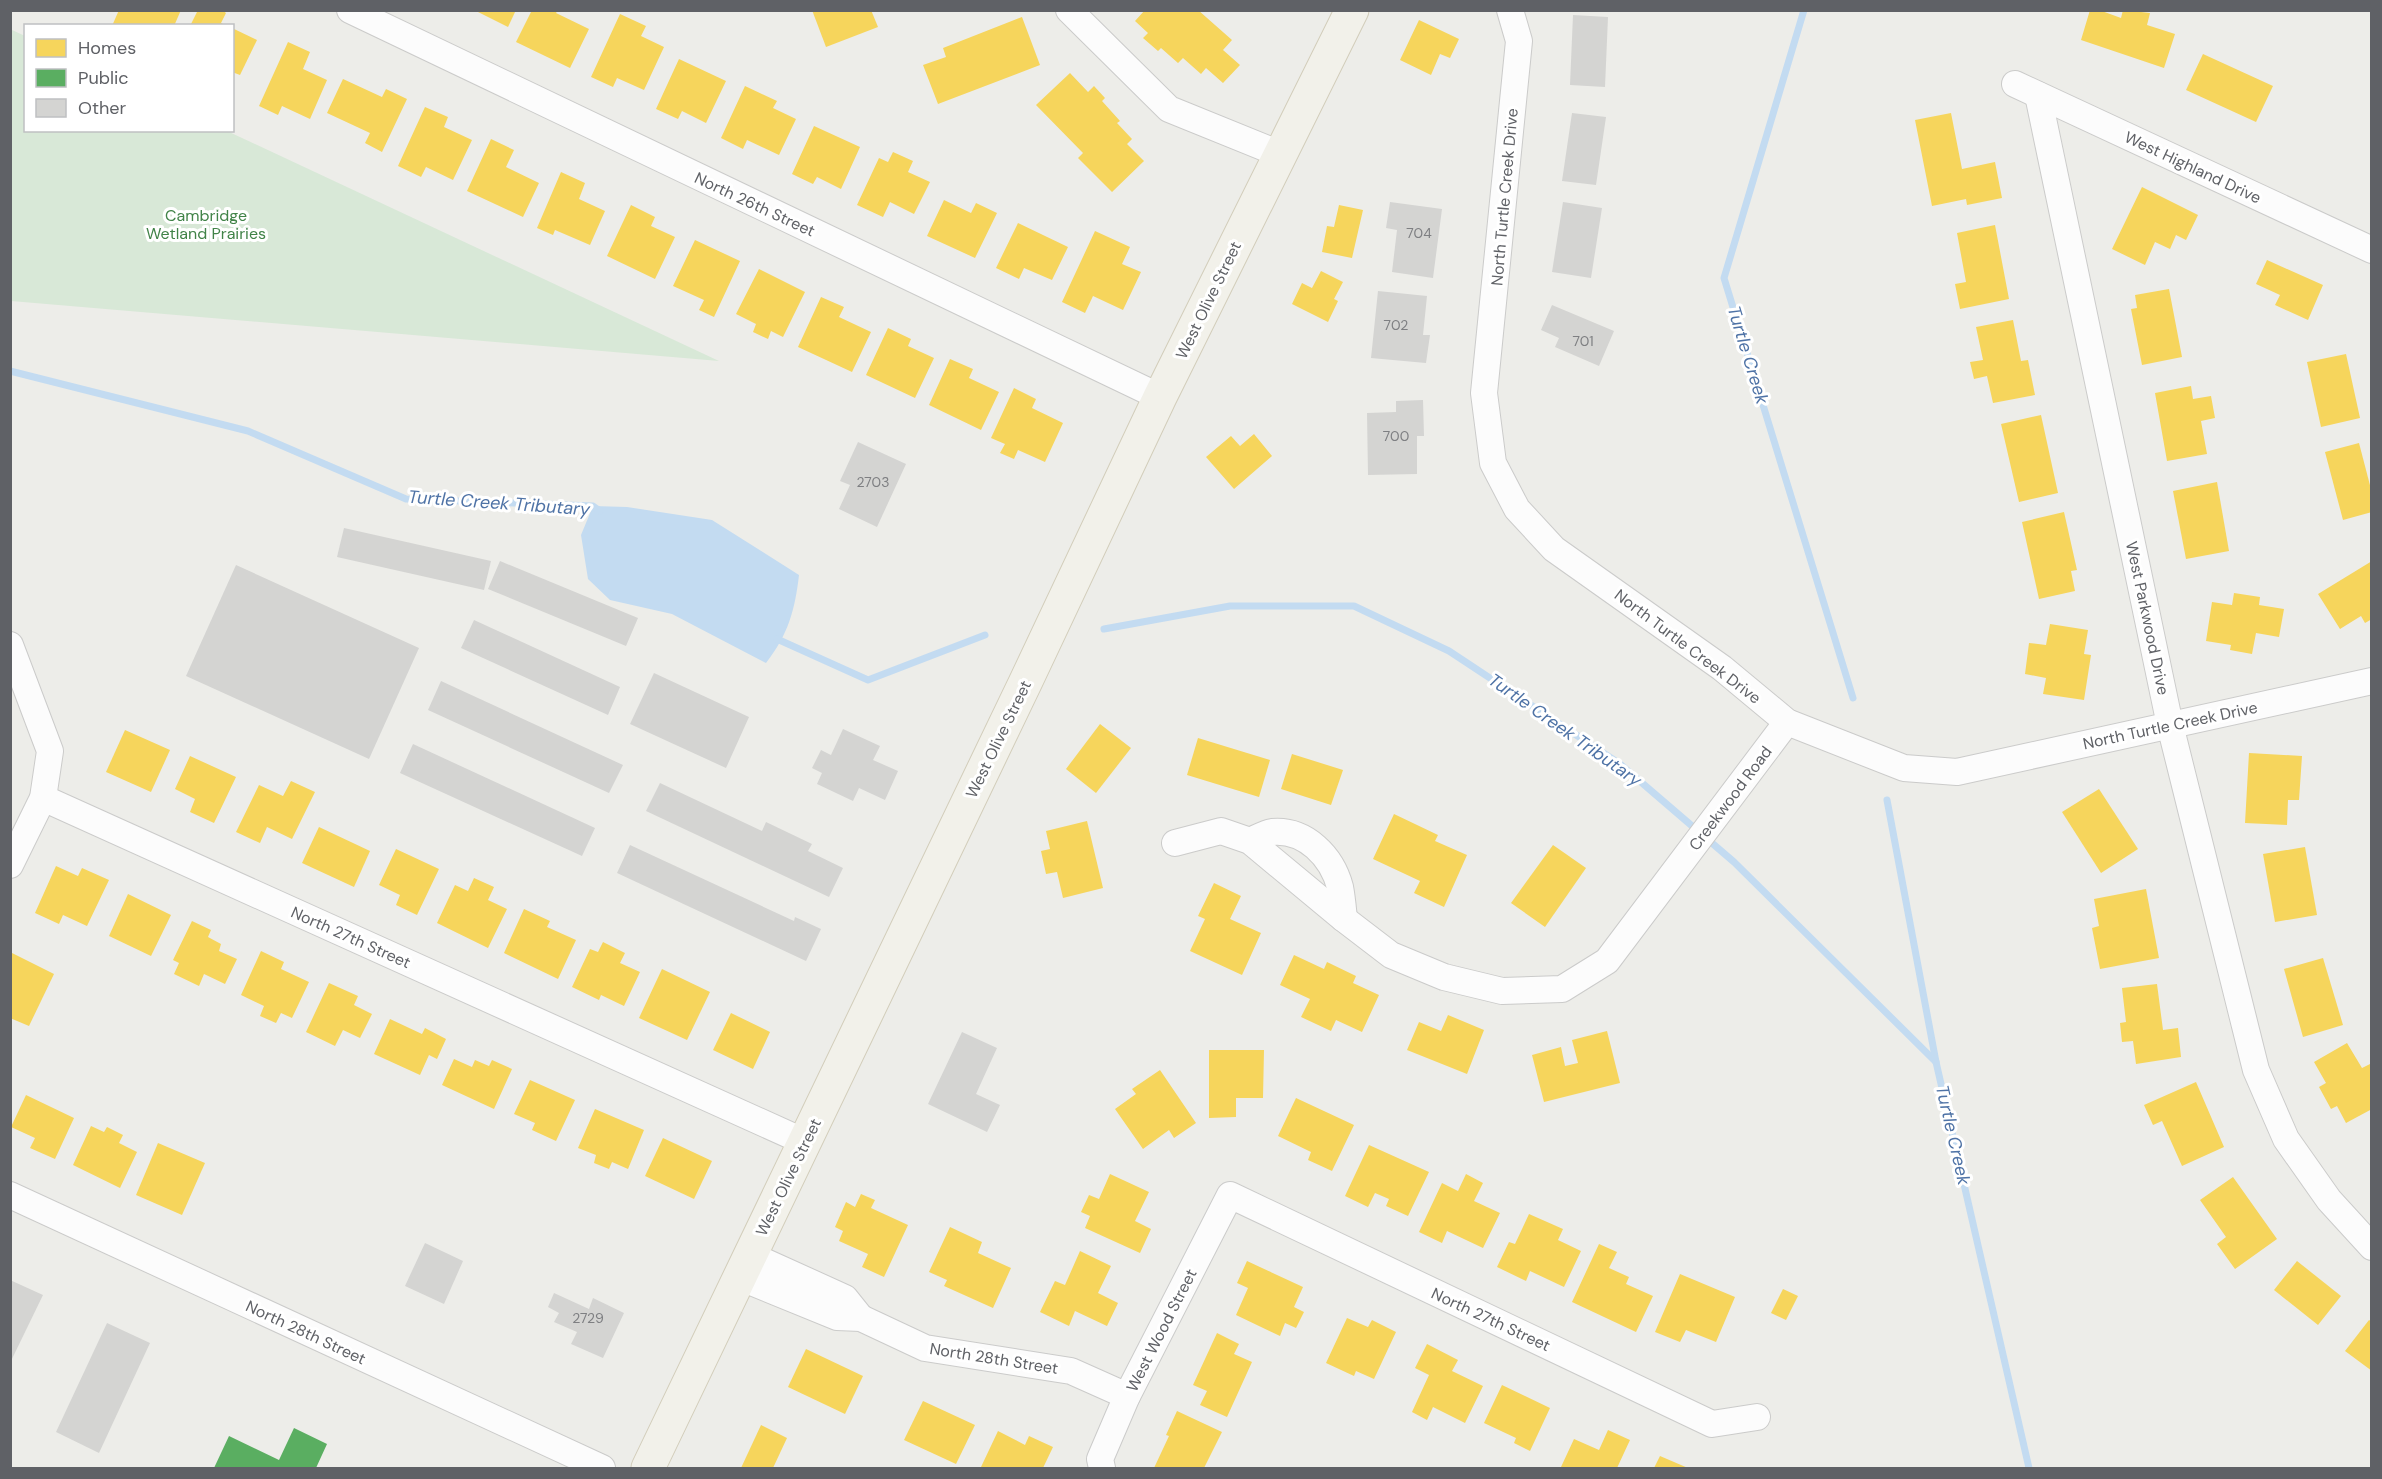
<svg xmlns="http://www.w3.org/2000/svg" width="2382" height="1479" font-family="'DM Sans',sans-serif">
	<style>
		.green { fill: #d8e8d7 }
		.water { fill: #c3dbf1 }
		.homes { fill: #f6d55c }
		.public { fill: #5aae61 }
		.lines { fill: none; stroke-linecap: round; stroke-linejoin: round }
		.stream { stroke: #c3dbf1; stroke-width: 7 }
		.building { fill: #d4d4d2 }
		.minor-casing { stroke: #cbcbca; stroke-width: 28 }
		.major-casing { stroke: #d2cdba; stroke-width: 35 }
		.minor { stroke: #fcfcfc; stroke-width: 26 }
		.major { stroke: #f2f1ea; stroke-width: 33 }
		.labels { text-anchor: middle; stroke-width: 6; stroke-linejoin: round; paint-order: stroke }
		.number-label { font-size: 14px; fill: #7e7f82 }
		.street-label { font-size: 16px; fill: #5f6166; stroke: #fff }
		.park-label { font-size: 16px; fill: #418348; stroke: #fff }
		.water-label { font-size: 18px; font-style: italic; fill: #4f73a6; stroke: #fff }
	</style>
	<rect width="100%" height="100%" fill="#edede9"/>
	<path class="green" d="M10 29 25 36 26 130 227 131 719 361 11 301Z"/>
	<path class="water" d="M593 506 627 507 712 520 799 575C795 610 788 635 766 663L672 614 610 600 588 579 581 535Z"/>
	<g class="homes">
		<path d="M119 10H181L174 26H112Z"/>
		<path d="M198 10H222L226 13 221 23 227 26H190Z"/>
		<path d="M474 10H516L508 27Z"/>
		<path d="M532 10H558L556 13 589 29 570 68 516 42Z"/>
		<path d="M812 10H871L878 27 826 47Z"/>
		<path d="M1145 10H1198L1232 40 1223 50 1240 65 1223 83 1206 68 1201 74 1183 58 1178 63 1161 48 1158 51 1143 38 1148 33 1135 21Z"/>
		<path d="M2090 10H2099L2121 18 2123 10 2150 13 2147 25 2175 34 2164 68 2081 40Z"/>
		<path d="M620 14 646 26 641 36 664 47 644 90 617 78 613 87 591 77Z"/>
		<path d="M1022 17 1040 65 938 104 923 65 946 57 943 48Z"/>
		<path d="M1419 20 1459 39 1450 58 1440 54 1431 75 1400 60Z"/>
		<path d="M232 28 257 40 240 75 232 72Z"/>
		<path d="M288 42 310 52 303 69 327 80 310 119 282 106 278 115 259 106Z"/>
		<path d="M2203 54 2273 86 2256 122 2186 90Z"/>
		<path d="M679 59 726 81 706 123 682 111 678 119 656 109Z"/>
		<path d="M1070 73 1088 92 1094 86 1105 98 1102 101 1120 121 1117 123 1132 139 1127 144 1144 161 1112 192 1078 158 1083 153 1036 105Z"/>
		<path d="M343 79 382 97 386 89 407 99 382 152 365 143 370 133 327 113Z"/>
		<path d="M745 86 777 101 773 108 796 119 779 155 747 140 743 149 721 138Z"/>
		<path d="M425 107 448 117 444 127 472 140 453 180 426 167 421 177 398 166Z"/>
		<path d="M1951 113 1962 169 1995 162 2002 198 1967 205 1966 199 1932 206 1915 120Z"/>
		<path d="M814 126 860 147 841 189 817 177 813 184 792 174Z"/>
		<path d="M491 139 514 150 506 167 539 183 523 217 467 191Z"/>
		<path d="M893 152 913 161 908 172 930 182 914 214 890 202 883 217 857 205 879 158 888 162Z"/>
		<path d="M561 172 585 183 579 199 605 211 590 245 555 230 553 235 537 228Z"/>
		<path d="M2142 187 2198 215 2186 240 2176 235 2170 249 2155 242 2145 265 2112 249Z"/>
		<path d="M944 200 971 213 976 203 997 213 975 258 927 236Z"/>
		<path d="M631 205 655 217 651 226 675 237 655 279 607 256Z"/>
		<path d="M1339 205 1363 210 1352 258 1322 252 1327 226 1334 227Z"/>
		<path d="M1018 223 1068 247 1052 280 1024 268 1019 279 996 268Z"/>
		<path d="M1995 225 2009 299 1960 309 1955 284 1966 282 1957 233Z"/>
		<path d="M1095 231 1130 247 1122 264 1141 272 1123 310 1093 296 1085 313 1062 302Z"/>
		<path d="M695 240 740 261 714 317 699 310 704 300 673 286Z"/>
		<path d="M2267 260 2323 285 2308 320 2275 305 2280 295 2256 284Z"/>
		<path d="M759 269 805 292 783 337 771 331 768 339 753 332 756 324 736 314Z"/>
		<path d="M1321 271 1343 282 1334 299 1338 301 1328 322 1292 304 1302 283 1312 288Z"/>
		<path d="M2169 289 2182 357 2142 365 2131 309 2137 308 2135 295Z"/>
		<path d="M821 297 844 307 839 317 871 332 852 372 798 347Z"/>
		<path d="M2013 320 2021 361 2028 360 2035 395 1993 403 1987 376 1974 379 1970 362 1983 360 1976 327Z"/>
		<path d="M888 328 911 339 908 346 934 358 915 398 866 375Z"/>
		<path d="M2346 354 2360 418 2321 427 2307 362Z"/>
		<path d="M950 359 973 369 969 378 999 392 981 430 929 405Z"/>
		<path d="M2191 386 2193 399 2211 396 2215 418 2201 421 2207 454 2167 461 2155 393Z"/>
		<path d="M1014 388 1036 399 1032 408 1063 423 1045 462 1018 450 1014 459 1000 453 1005 444 991 438Z"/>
		<path d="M2041 415 2058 493 2019 502 2001 424Z"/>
		<path d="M1254 434 1272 456 1234 489 1206 457 1231 436 1240 446Z"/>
		<path d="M2359 443 2372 493V512L2343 520 2325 452Z"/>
		<path d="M2217 482 2229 551 2186 559 2173 491Z"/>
		<path d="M2064 512 2077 570 2071 571 2075 591 2039 599 2022 522Z"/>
		<path d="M2372 561V619L2365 623 2361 616 2340 629 2318 594Z"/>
		<path d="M2234 593 2260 597 2259 605 2284 609 2279 637 2256 633 2252 654 2230 650 2231 645 2206 641 2212 602 2232 605Z"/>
		<path d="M2050 624 2088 630 2084 654 2091 655 2084 700 2043 694 2046 678 2025 674 2029 643 2046 645Z"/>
		<path d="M1100 724 1131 748 1096 793 1066 769Z"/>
		<path d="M125 730 170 750 151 792 106 772Z"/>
		<path d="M1198 738 1270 760 1259 797 1187 775Z"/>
		<path d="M2249 753 2302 756 2299 800H2288L2287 825 2245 823Z"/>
		<path d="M1292 754 1343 770 1331 805 1281 789Z"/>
		<path d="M190 756 236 777 214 823 190 812 195 799 175 789Z"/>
		<path d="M291 781 315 792 292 839 267 827 260 843 236 832 259 785 283 796Z"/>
		<path d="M2099 789 2138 849 2101 873 2062 812Z"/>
		<path d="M1394 814 1438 835 1435 841 1467 855 1444 907 1414 893 1420 881 1373 859Z"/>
		<path d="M1087 821 1103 888 1063 898 1057 872 1046 874 1041 851 1050 849 1046 831Z"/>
		<path d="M319 827 370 851 354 887 302 863Z"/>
		<path d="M1553 845 1586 868 1545 927 1511 903Z"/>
		<path d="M2305 847 2317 915 2275 922 2263 854Z"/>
		<path d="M396 849 439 869 417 915 396 905 400 895 379 885Z"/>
		<path d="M56 866 78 876 82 868 109 880 87 926 63 915 59 924 35 913Z"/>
		<path d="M474 878 494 887 488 900 507 909 488 948 437 923 455 885 468 891Z"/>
		<path d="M1214 883 1241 896 1230 919 1261 933 1242 975 1190 951 1205 919 1198 916Z"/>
		<path d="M2146 889 2159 958 2100 969 2092 928 2099 926 2094 899Z"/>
		<path d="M128 894 171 915 151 956 109 936Z"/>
		<path d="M524 909 550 921 547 927 576 940 558 979 504 953Z"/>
		<path d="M192 921 211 930 208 937 221 944 219 951 237 959 225 984 204 974 199 986 174 974 179 963 173 960Z"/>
		<path d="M603 942 625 953 620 963 640 972 624 1006 601 995 599 1000 572 987 590 949 598 952Z"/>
		<path d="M261 951 284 962 281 969 309 982 292 1018 281 1013 276 1023 260 1016 264 1006 241 995Z"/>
		<path d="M12 953 54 974 29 1026 10 1018Z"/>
		<path d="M1294 955 1324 969 1327 962 1356 976 1353 983 1379 995 1362 1032 1336 1020 1331 1031 1301 1017 1310 999 1280 985Z"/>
		<path d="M2323 958 2343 1025 2303 1037 2284 969Z"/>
		<path d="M662 969 710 992 687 1040 639 1018Z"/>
		<path d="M329 983 358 996 354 1005 372 1014 360 1038 343 1030 335 1046 306 1032Z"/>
		<path d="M2157 984 2163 1030 2178 1028 2181 1057 2136 1064 2133 1041 2122 1042 2120 1023 2126 1022 2122 988Z"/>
		<path d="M731 1013 770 1032 753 1069 713 1050Z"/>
		<path d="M1448 1015 1484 1030 1467 1074 1407 1050 1419 1022 1441 1031Z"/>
		<path d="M390 1019 422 1034 425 1028 446 1039 437 1059 429 1055 420 1075 374 1054Z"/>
		<path d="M1607 1031 1620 1083 1544 1102 1532 1055 1561 1047 1565 1066 1578 1063 1572 1040Z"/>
		<path d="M2347 1043 2362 1068 2372 1063V1109L2346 1123 2337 1106 2331 1109 2319 1087 2326 1083 2314 1062Z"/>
		<path d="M1209 1050H1264L1263 1098H1236V1117L1209 1118Z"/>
		<path d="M454 1059 472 1067 475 1060 489 1066 492 1060 512 1069 494 1109 442 1085Z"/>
		<path d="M1160 1070 1196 1123 1174 1138 1169 1130 1143 1149 1115 1109 1136 1094 1132 1089Z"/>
		<path d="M530 1080 575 1100 556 1141 532 1130 535 1123 514 1114Z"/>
		<path d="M2196 1082 2224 1147 2182 1166 2162 1121 2153 1125 2144 1105Z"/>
		<path d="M26 1095 74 1118 55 1159 30 1148 35 1138 11 1127Z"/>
		<path d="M1296 1098 1354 1125 1332 1171 1308 1160 1311 1152 1278 1136Z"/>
		<path d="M595 1109 644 1130 628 1169 612 1162 609 1169 594 1163 596 1155 578 1148Z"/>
		<path d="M91 1126 104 1132 107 1127 123 1135 119 1143 137 1152 120 1188 73 1165Z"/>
		<path d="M663 1138 712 1161 694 1199 645 1176Z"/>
		<path d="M158 1143 205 1163 182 1215 136 1195Z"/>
		<path d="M1369 1145 1429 1172 1408 1216 1386 1206 1389 1199 1375 1193 1368 1207 1345 1196Z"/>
		<path d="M1110 1174 1149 1192 1135 1221 1151 1229 1140 1253 1085 1228 1090 1216 1081 1212 1089 1195 1099 1199Z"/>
		<path d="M1466 1174 1483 1183 1474 1201 1500 1213 1483 1248 1447 1231 1442 1243 1419 1232 1442 1183 1458 1191Z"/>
		<path d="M2233 1177 2277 1239 2235 1269 2217 1244 2226 1237 2200 1200Z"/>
		<path d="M861 1194 875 1200 871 1208 908 1225 884 1277 862 1267 868 1254 839 1241 843 1231 835 1227 846 1202 855 1207Z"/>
		<path d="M1529 1214 1563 1229 1558 1240 1581 1251 1564 1287 1530 1271 1526 1281 1497 1267 1509 1242 1515 1244Z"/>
		<path d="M950 1227 982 1242 978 1253 1011 1268 993 1308 944 1286 947 1280 929 1272Z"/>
		<path d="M1599 1244 1617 1252 1609 1268 1629 1277 1626 1284 1653 1296 1636 1332 1572 1302Z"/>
		<path d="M1080 1251 1111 1266 1098 1293 1118 1303 1107 1326 1075 1311 1069 1326 1040 1312 1055 1281 1065 1285Z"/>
		<path d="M1247 1261 1303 1287 1294 1307 1304 1312 1296 1328 1285 1323 1280 1336 1236 1315 1248 1288 1237 1283Z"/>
		<path d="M2297 1261 2341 1296 2318 1325 2274 1290Z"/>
		<path d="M1680 1274 1735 1297 1716 1342 1686 1330 1680 1342 1655 1332Z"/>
		<path d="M1783 1289 1798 1296 1786 1320 1771 1313Z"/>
		<path d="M1347 1318 1368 1327 1372 1320 1396 1332 1374 1379 1356 1371 1354 1376 1326 1363Z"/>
		<path d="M2369 1320 2372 1322V1371L2345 1351Z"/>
		<path d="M1217 1333 1239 1344 1234 1354 1252 1362 1227 1417 1200 1405 1207 1391 1193 1385Z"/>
		<path d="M1427 1344 1458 1360 1452 1371 1483 1386 1465 1423 1433 1407 1427 1420 1412 1412 1429 1375 1415 1368Z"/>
		<path d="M806 1349 863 1376 845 1414 788 1387Z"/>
		<path d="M1502 1385 1550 1408 1530 1451 1514 1443 1516 1438 1484 1423Z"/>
		<path d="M923 1401 975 1425 956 1464 904 1440Z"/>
		<path d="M1177 1411 1222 1432 1204 1468H1154L1169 1436 1166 1435Z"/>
		<path d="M761 1425 787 1438 773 1468H741Z"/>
		<path d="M1608 1430 1630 1440 1617 1468 1561 1467 1574 1439 1599 1450Z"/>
		<path d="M998 1431 1025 1445 1029 1436 1053 1447 1043 1468 981 1467Z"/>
		<path d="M1660 1456 1688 1468H1654Z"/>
	</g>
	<path class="public" d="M294 1428 327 1444 316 1468H214L229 1436 279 1460Z"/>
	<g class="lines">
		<g class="stream">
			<path d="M1804 10 1724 278 1853 698"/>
			<path d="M10 371 248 431 406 499 593 506 600 511"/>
			<path d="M1104 629 1230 606H1354L1449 651 1620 764 1734 862 1936 1062"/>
			<path d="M777 639 868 680 985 635"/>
			<path d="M1887 800 1936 1062 2029 1468"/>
		</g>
	</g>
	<g class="building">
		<path d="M1573 15 1608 17 1605 87 1570 85Z"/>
		<path d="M1572 113 1606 117 1596 185 1562 181Z"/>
		<path d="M1390 202 1442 209 1433 278 1392 272 1397 230 1386 228Z"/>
		<path d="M1563 202 1602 208 1591 278 1552 272Z"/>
		<path d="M1378 291 1427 296 1423 335H1430L1426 363 1371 358Z"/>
		<path d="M1552 305 1614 331 1599 366 1555 347 1559 338 1541 330Z"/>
		<path d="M1423 400 1424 436H1417V474L1368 475 1367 413 1396 412V401Z"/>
		<path d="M858 442 906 464 877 527 839 509 850 485 840 481Z"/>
		<path d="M344 528 491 561 484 590 337 557Z"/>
		<path d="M500 561 638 618 626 646 488 589Z"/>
		<path d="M236 565 419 648 369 759 186 676Z"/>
		<path d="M474 620 620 687 608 715 461 648Z"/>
		<path d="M654 673 749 717 726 768 630 724Z"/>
		<path d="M441 681 623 765 609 793 428 710Z"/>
		<path d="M843 729 880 746 873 760 898 771 885 800 859 788 853 801 817 784 822 773 812 768 821 750 831 755Z"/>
		<path d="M413 744 595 828 582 856 400 773Z"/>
		<path d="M660 783 762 831 766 822 812 844 808 851 843 868 829 897 646 811Z"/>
		<path d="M630 845 794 921 795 917 821 929 806 961 617 873Z"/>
		<path d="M962 1032 997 1048 976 1094 1000 1105 987 1132 928 1104Z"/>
		<path d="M425 1243 463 1261 444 1304 405 1286Z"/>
		<path d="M10 1280 43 1295 10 1363Z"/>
		<path d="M554 1293 589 1309 593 1298 624 1313 603 1358 571 1344 577 1332 554 1322 559 1313 548 1307Z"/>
		<path d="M107 1323 150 1343 99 1453 56 1432Z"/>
	</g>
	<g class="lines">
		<g class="minor-casing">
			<g id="minor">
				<path d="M350 10 1160 397"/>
				<path d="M1069 10 1169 109 1280 154"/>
				<path d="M1510 10 1519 41 1484 393 1493 463 1517 509 1554 549 1722 668 1787 722 1904 768 1957 772 2372 681"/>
				<path d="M2015 84 2372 250"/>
				<path d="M2038 95 2170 725 2256 1070 2286 1139 2329 1200 2372 1247"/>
				<path d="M10 645 50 751 43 798 10 865"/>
				<path d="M43 798 805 1142"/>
				<path d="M1250 841C1257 838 1265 833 1272 832 1306 829 1332 857 1340 887 1342 897 1343 909 1344 919"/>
				<path d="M1175 843 1221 831 1250 841 1344 919 1391 955 1444 977 1502 991 1562 989 1607 961 1787 722"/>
				<path d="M10 1195 602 1468"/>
				<path d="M750 1255 845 1298 861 1318"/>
				<path d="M739 1277 837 1317 861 1318 925 1348 1071 1371 1127 1396"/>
				<path d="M1102 1468 1100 1459 1127 1396 1230 1195 1712 1424 1757 1417"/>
			</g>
		</g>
		<g class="major-casing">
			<path id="major" d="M648 1468 1026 681 1160 397 1352 10"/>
		</g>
		<use href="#minor" class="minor"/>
		<use href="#major" class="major"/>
	</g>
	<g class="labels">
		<g class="number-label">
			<text x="1419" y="238">704</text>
			<text x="1396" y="330">702</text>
			<text x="1583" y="346">701</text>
			<text x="1396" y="441">700</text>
			<text x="873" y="487">2703</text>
			<text x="588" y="1323">2729</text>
		</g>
		<g class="street-label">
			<text transform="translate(2193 167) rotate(25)" y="6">West Highland Drive</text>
			<text transform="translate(1504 197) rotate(-85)" y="6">North Turtle Creek Drive</text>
			<text transform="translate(755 204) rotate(25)" y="6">North 26th Street</text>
			<text transform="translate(1208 300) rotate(-64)" y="6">West Olive Street</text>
			<text transform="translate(2148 618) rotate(78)" y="6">West Parkwood Drive</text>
			<text transform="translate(1688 646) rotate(37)" y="6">North Turtle Creek Drive</text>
			<text transform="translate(2170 725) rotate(-12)" y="6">North Turtle Creek Drive</text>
			<text transform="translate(998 739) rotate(-64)" y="6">West Olive Street</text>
			<text transform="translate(1730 798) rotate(-53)" y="6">Creekwood Road</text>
			<text transform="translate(351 937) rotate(24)" y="6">North 27th Street</text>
			<text transform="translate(788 1177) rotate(-64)" y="6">West Olive Street</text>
			<text transform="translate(1491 1319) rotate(25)" y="6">North 27th Street</text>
			<text transform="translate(1161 1330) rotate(-63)" y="6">West Wood Street</text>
			<text transform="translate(306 1332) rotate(25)" y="6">North 28th Street</text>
			<text transform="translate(994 1358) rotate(9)" y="6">North 28th Street</text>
		</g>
		<g class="park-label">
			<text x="206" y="221">Cambridge<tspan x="206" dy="18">Wetland Prairies</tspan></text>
		</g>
		<g class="water-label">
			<text transform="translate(1748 355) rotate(73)" y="6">Turtle Creek</text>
			<text transform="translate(499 503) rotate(4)" y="6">Turtle Creek Tributary</text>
			<text transform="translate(1565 730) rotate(35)" y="6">Turtle Creek Tributary</text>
			<text transform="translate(1953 1135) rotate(77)" y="6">Turtle Creek</text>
		</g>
	</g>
	<rect width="2382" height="1479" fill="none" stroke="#5f6166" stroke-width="24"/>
	<rect x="24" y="24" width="210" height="108" fill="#ffffff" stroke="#bfc0c2" stroke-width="1.5"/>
	<rect x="36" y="39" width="30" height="18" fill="#f6d55c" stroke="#bfc0c2" stroke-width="1.5"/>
	<text x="78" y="54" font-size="18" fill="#5f6166">Homes</text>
	<rect x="36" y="69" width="30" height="18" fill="#5aae61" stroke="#bfc0c2" stroke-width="1.5"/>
	<text x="78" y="84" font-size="18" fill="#5f6166">Public</text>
	<rect x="36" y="99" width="30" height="18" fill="#d4d4d2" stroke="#bfc0c2" stroke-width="1.5"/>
	<text x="78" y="114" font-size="18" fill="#5f6166">Other</text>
</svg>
